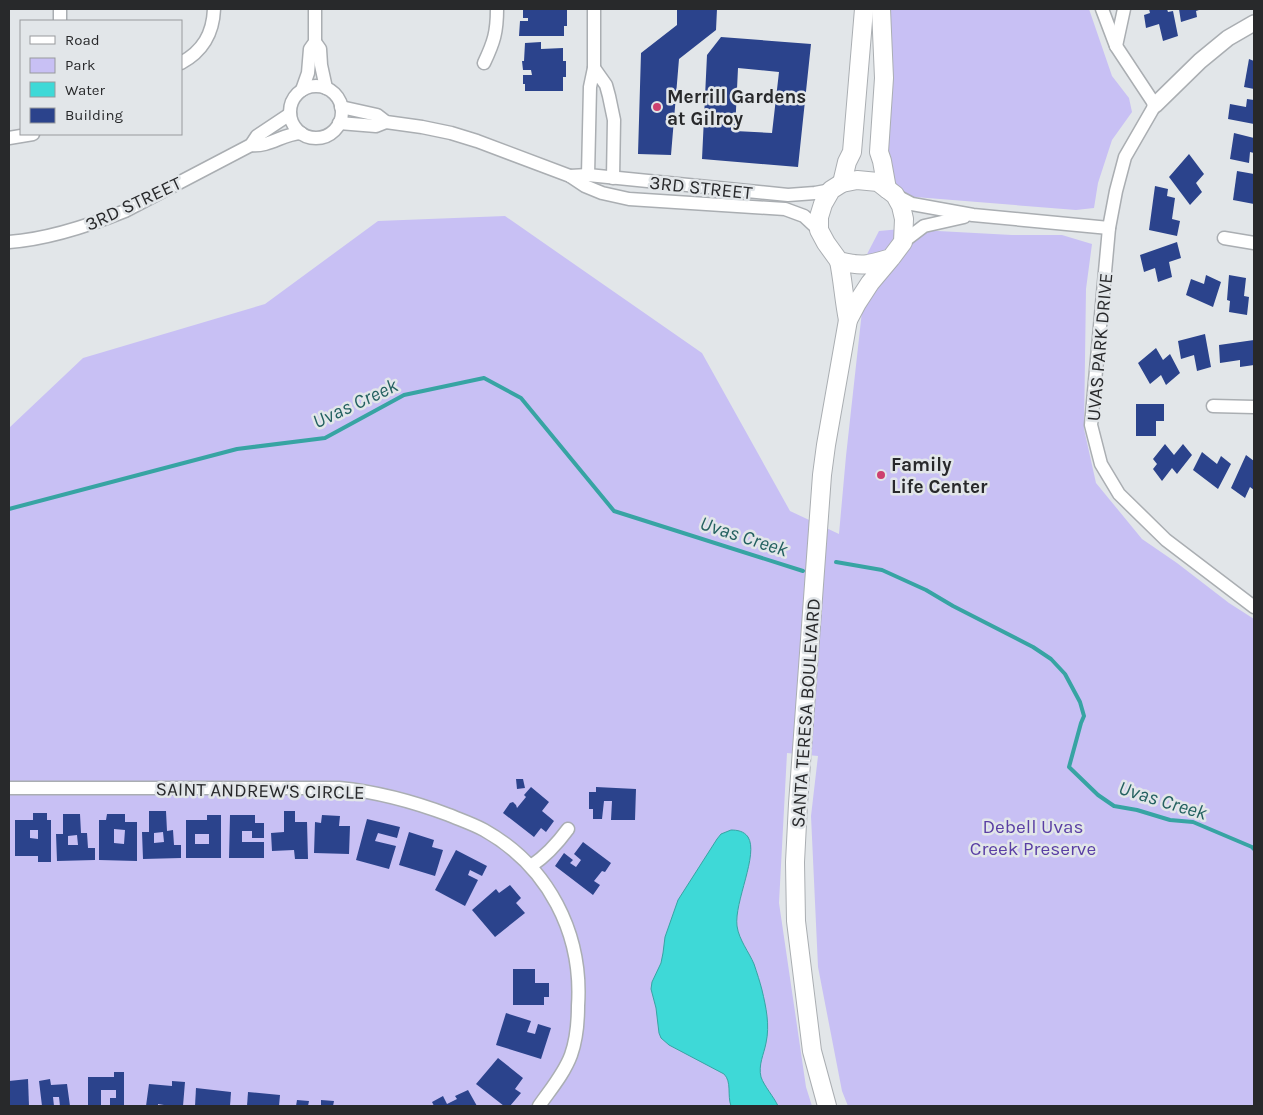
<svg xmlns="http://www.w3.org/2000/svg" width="1263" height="1115" font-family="Karla,sans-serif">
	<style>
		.green { fill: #c8c0f4 }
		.water { fill: #3ed9d7; stroke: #37a4a3 }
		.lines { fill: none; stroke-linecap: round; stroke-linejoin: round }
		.stream { stroke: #37a4a3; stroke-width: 4 }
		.building { fill: #2b438c; fill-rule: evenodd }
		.minor-casing { stroke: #aaaeb2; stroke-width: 15 }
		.tertiary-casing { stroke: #aaaeb2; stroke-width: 18 }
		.secondary-casing { stroke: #aaaeb2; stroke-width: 20 }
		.minor { stroke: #fff; stroke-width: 12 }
		.tertiary { stroke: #fff; stroke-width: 15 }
		.secondary { stroke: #fff; stroke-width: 18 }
		.poi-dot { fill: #cd406f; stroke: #e2e6e9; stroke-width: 2 }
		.labels { text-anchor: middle; stroke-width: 5; stroke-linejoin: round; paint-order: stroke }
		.poi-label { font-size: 19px; font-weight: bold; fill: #28292b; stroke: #e2e6e9; text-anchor: start }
		.street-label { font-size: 19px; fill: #28292b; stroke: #e2e6e9 }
		.park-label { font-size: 19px; fill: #5a3fa4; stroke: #e2e6e9 }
		.water-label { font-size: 20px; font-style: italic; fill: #246160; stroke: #e2e6e9 }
	</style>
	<rect width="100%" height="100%" fill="#e2e6e9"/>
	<g class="green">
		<path d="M887 9H1089L1112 76 1129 98 1132 112 1112 140 1098 183 1094 208 1076 210 890 195 879 185Z"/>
		<path d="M505 216 702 353 790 511 839 534 846 456 864 293 865 258 879 231 901 229 1012 235H1062L1092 244 1086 289 1084 429 1096 483 1142 539 1177 563 1229 603 1254 619V1106H848L842 1091 818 967 811 816 818 756 787 753 779 903 806 1087 812 1106H9V428L83 358 265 304 378 221Z"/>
	</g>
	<path class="water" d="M731 830C737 830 744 831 748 837 759 854 734 902 737 926 739 940 749 952 754 964 757 973 760 982 762 990 766 1007 770 1025 766 1043 764 1054 758 1065 761 1077 764 1086 774 1097 778 1106H731C727 1095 732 1082 724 1074L669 1045 661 1038 659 1033 656 1008 651 989 652 982 661 963 663 953 665 937 678 900 717 839 721 834Z"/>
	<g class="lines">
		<g class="stream">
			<path d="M9 509 237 449 325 438 404 395 484 378 521 398 614 511 803 571"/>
			<path d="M836 562 882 570 926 590 953 606 1033 647 1051 659 1065 674 1080 702 1084 716 1081 723 1069 767 1098 795 1114 806 1137 810 1170 820 1193 822 1252 847 1254 849"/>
		</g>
	</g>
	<g class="building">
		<path d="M525 9H567V26H564V36H519L520 21H528V18H523V10Z"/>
		<path d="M677 9H717L716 30 679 59 671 155 638 154 641 53 677 25Z"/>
		<path d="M1149 9H1167L1168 12 1173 11 1178 36 1163 41 1159 24 1146 28 1144 15 1150 13Z"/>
		<path d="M1179 9H1202L1196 11 1197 17 1181 22Z"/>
		<path d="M721 37 811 44 798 167 702 159 707 55ZM738 68 779 72 772 133 735 131Z"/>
		<path d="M541 42V49L563 48V61H566V77H563V91H525V84H523V75H532L531 70H523L522 61H524L525 43Z"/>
		<path d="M1249 59 1254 61V89L1244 87Z"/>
		<path d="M1247 99 1254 100V124L1228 119 1230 104 1246 107Z"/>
		<path d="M1234 133 1254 138V153L1250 152 1249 163 1230 159Z"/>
		<path d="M1189 154 1204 174 1196 183 1202 192 1190 205 1169 177Z"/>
		<path d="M1237 171 1254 174V204L1233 200Z"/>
		<path d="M1155 186 1168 189 1167 196 1175 198 1172 219 1180 221 1177 236 1149 230Z"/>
		<path d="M1177 242 1181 258 1169 262 1172 277 1158 282 1155 268 1144 272 1140 255Z"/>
		<path d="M1206 275 1221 282 1213 307 1186 295 1191 279 1204 284Z"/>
		<path d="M1229 275 1246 278 1244 296 1249 297 1247 315 1229 312 1230 301 1227 300Z"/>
		<path d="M1205 334 1211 367 1197 371 1194 355 1181 359 1178 341Z"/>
		<path d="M1254 340V365L1240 367V360L1220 363 1219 345Z"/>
		<path d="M1156 348 1163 360 1170 354 1180 373 1166 385 1161 375 1150 384 1138 363Z"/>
		<path d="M1136 404H1164V421H1156V436H1136Z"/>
		<path d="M1165 444 1174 455 1183 444 1192 455 1177 474 1172 468 1162 481 1153 469 1157 464 1153 459Z"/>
		<path d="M1202 452 1217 464 1221 456 1231 464 1218 489 1193 470Z"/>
		<path d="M1246 455 1254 461V490L1250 487 1245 498 1231 488Z"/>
		<path d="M516 779H523L525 788 517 789Z"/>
		<path d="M531 787 549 802 542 811 554 821 546 832 541 828 534 837 503 813 510 803 513 802 516 805 517 808 526 797 524 795Z"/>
		<path d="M596 787 636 789 635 820H611L612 801H604L602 819H593V809H589V792H596Z"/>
		<path d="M149 811H166L167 831 173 830 174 845H181V858L143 859 142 832H149ZM163 832 164 842 154 843V833Z"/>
		<path d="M284 811H295V822H307L308 859H295L294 850 272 851 271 833 284 832Z"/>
		<path d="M33 813H47V820H51V862H38V856H15V820H33ZM30 830H38V839L30 838Z"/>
		<path d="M63 814H80L81 833H87L88 848H95V860L57 861 56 834H63ZM77 835 78 845H68V836Z"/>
		<path d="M107 814H125V822H137V861L99 860V820H106ZM114 829 125 830 124 844 114 843Z"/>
		<path d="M207 815H221V858H186V820H207ZM195 834H209V844H195Z"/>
		<path d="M230 815H255V823H264V838H252V831H242V842H264V858H229Z"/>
		<path d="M322 815 340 816 339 826H350L349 854 314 853 315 822 321 823Z"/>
		<path d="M367 819 400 827 397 838 378 833 375 841 396 846 389 869 356 860Z"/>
		<path d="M409 832 434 840 432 847 443 850 435 876 399 865Z"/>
		<path d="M583 842 611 863 605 872 602 871 594 881 600 885 593 895 555 866 564 853 573 860 570 863 576 867 581 860 574 854Z"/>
		<path d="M456 850 487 866 482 876 470 870 468 875 478 880 465 906 435 890Z"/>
		<path d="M510 885 521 898 516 903 525 913 495 937 472 910 496 889 499 893Z"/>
		<path d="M513 969H535V983H549V997H544V1005H513Z"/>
		<path d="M506 1013 531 1021 527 1032 535 1034 538 1024 551 1028 541 1059 496 1045Z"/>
		<path d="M498 1058 523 1078 515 1089 521 1093 510 1106H504L476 1084Z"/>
		<path d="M114 1072H124V1105H110V1098H116V1090H101V1106H88V1077H114Z"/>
		<path d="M28 1079 29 1106H9V1081Z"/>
		<path d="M50 1079 51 1085 67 1084 70 1106H60L59 1097H53L54 1106H42L39 1081Z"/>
		<path d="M172 1081 185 1082 183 1106H170L158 1104V1106H146L149 1084 172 1086Z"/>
		<path d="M196 1088 231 1092 230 1106H195Z"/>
		<path d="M468 1090 477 1106H434L432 1102 443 1096 447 1104 457 1099 455 1096Z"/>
		<path d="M248 1092 280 1095 279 1106H247Z"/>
		<path d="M297 1100 309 1101 308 1106H296Z"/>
		<path d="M321 1100 334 1101 333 1106H321Z"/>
	</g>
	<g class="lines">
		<g class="minor-casing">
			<g id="minor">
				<path d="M60 9V21"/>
				<path d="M1102 9 1116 46 1155 105 1125 157 1116 191 1109 228 1091 425 1101 464 1119 494 1166 540 1254 607"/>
				<path d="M315 42 320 49 321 65 326 88"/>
				<path d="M1116 46 1124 9"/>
				<path d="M181 63C203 51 213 34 214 9"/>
				<path d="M484 63C494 42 497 32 497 9"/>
				<path d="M594 68 606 85 609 96 614 120 613 178"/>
				<circle cx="316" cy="112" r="26"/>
				<path d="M302 90 308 73 310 49 315 42V9"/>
				<path d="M341 107 377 115 386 122 422 127 451 133 477 141 570 176 585 186 602 193 629 199 785 209 804 216 819 230"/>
				<path d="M339 123 376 126 386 122"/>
				<path d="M9 138 33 134"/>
				<path d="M251 145C270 147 282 134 301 133"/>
				<path d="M588 175 590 87 594 68V9"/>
				<path d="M570 176 588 175 788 195 815 193 831 190"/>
				<path d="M895 195 912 204 973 215 1109 228"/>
				<path d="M1224 238 1254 243"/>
				<path d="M9 242C49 239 88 226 125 211L251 145 257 136 290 114"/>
				<path d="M903 242 924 226 964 217"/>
				<path d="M1213 406 1254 407"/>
				<path d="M9 788H339C379 792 412 801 449 815 461 820 473 824 484 830 548 866 583 933 578 1006 578 1021 576 1041 571 1055 564 1074 550 1090 539 1106"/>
				<path d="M531 866C546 856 557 844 568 829"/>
			</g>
		</g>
		<g class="tertiary-casing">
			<path id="tertiary" d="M1155 105 1200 61 1228 38 1254 23"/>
		</g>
		<g class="secondary-casing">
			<g id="secondary">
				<path d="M881 9 884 78 879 152 882 161 887 189"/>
				<path d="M842 183 847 162 852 152 864 9"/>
				<path d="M839 261C843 281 844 300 848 320"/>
				<path d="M827 1106 812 1051 796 921 795 862 798 804 822 475 826 445 848 320 857 303 870 283 891 258 903 242 904 219 901 206 895 195 878 182 857 180 842 183 831 190 823 204 819 217V230L826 243 839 261C863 267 868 265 891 258"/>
			</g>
		</g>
		<use href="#minor" class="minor"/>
		<use href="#tertiary" class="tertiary"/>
		<use href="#secondary" class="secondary"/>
	</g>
	<g class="poi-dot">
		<circle cx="657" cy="107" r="5"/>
		<circle cx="881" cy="475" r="5"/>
	</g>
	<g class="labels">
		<g class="poi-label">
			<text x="667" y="103">Merrill Gardens<tspan x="667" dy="22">at Gilroy</tspan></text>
			<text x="891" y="471">Family<tspan x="891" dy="22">Life Center</tspan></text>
		</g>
		<g class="street-label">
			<text transform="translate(701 187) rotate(6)" y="7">3RD STREET</text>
			<text transform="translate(133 203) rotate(-25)" y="7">3RD STREET</text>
			<text transform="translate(1099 347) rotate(-85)" y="7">UVAS PARK DRIVE</text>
			<text transform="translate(805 713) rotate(-86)" y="7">SANTA TERESA BOULEVARD</text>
			<text transform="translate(260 790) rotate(1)" y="7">SAINT ANDREW'S CIRCLE</text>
		</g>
		<g class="park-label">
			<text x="1033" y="833">Debell Uvas<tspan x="1033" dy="22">Creek Preserve</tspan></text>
		</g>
		<g class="water-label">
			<text transform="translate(355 403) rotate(-25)" y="7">Uvas Creek</text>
			<text transform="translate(744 536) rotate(18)" y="7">Uvas Creek</text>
			<text transform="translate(1163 800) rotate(17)" y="7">Uvas Creek</text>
		</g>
	</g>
	<rect width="1263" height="1115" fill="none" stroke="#28292b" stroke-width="20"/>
	<rect x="20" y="20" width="162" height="115" fill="#e2e6e9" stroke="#989a9d"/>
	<rect x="30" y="36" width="25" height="8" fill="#ffffff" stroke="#989a9d"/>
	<text x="65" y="45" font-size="15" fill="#28292b">Road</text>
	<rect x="30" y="58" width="25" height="15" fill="#c8c0f4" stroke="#989a9d"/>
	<text x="65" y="70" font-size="15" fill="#28292b">Park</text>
	<rect x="30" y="82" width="25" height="15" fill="#3ed9d7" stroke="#989a9d"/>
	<text x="65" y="95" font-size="15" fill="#28292b">Water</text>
	<rect x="30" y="108" width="25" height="15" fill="#2b438c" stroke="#989a9d"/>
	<text x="65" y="120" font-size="15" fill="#28292b">Building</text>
</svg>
